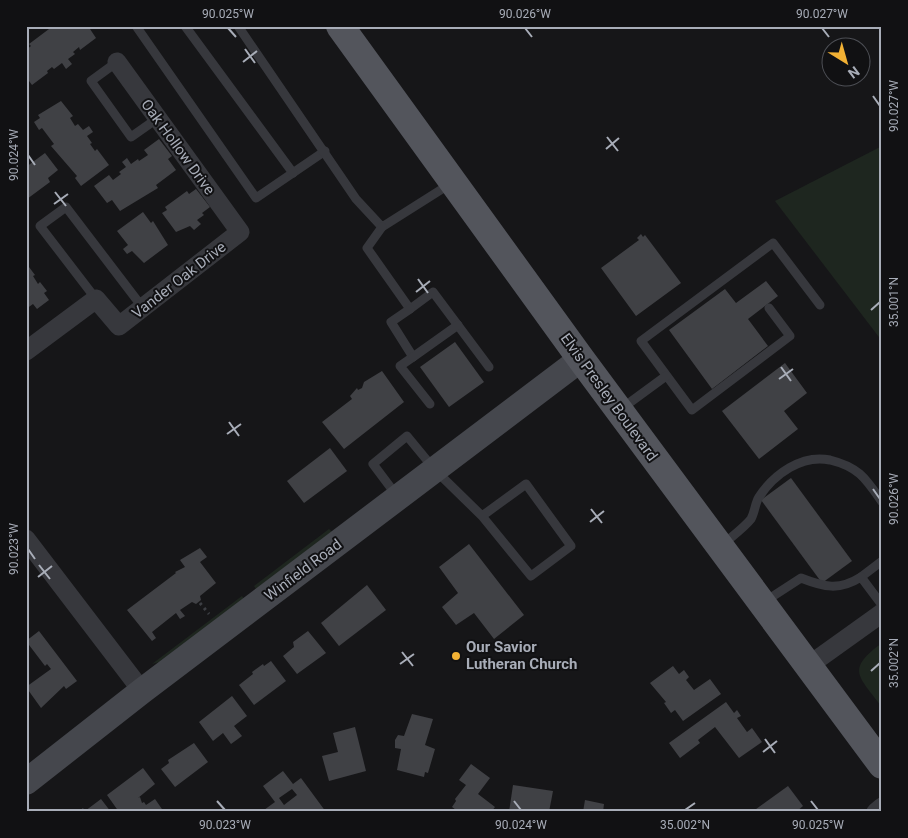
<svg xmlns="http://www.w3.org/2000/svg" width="908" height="838" font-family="Roboto,sans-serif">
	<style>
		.green { fill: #1e261f }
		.building { fill: #404145; fill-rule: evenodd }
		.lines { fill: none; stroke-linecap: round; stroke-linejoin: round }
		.path { stroke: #3d3f44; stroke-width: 3; stroke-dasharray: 2.5 4; stroke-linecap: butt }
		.lane { stroke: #37383d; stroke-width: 9 }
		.street { stroke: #37383d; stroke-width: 19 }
		.secondary { stroke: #45474d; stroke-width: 26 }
		.primary { stroke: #53555c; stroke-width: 28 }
		.ticks { fill: none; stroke: #a8adb8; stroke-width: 2 }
		.poi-dot { fill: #f2b134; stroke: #111113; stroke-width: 2 }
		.labels { text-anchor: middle; stroke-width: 4; stroke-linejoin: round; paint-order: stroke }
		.street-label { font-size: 15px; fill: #a8adb8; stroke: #111113 }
		.poi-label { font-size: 15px; font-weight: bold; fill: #a8adb8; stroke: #111113; text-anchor: start }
		.neatline { fill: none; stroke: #a8adb8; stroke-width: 2 }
		.ticks-label { font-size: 12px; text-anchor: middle; fill: #a8adb8 }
	</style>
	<rect width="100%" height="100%" fill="#161618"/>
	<g class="green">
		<path d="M882 146V341L775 201Z"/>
		<path d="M329 529 332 532 256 589 254 586Z"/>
		<path d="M242 596 244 599 159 662 152 664Z"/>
		<path d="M882 643V707C859 676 845 670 882 643Z"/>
	</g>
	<g class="building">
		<path d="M53 26H88L96 38 80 50 79 47 73 52 75 54 68 59 72 64 66 69 62 63 54 69 52 67 47 71 48 73 32 85 26 77V50L31 46 29 44Z"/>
		<path d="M61 101 73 116 70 118 75 126 78 124 83 130 89 126 93 132 87 136 92 143 90 144 95 151 97 149 109 165 81 186 75 178 77 176 51 146 54 144 42 128 39 130 34 122 40 118 38 115Z"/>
		<path d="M159 139 172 156 168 159 176 170 156 185 158 188 120 211 112 200 107 203 94 186 109 175 113 180 121 174 119 172 126 167 122 162 127 158 131 164 138 159 139 161 148 155 144 150Z"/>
		<path d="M45 153 58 170 48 178 50 182 27 199 26 167Z"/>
		<path d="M196 189 210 207 202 213 204 215 197 220 201 224 194 230 190 226 176 232 162 213 167 210 165 207 187 191 189 194Z"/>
		<path d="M143 212 151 223 153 221 168 245 144 263 132 251 127 254 123 249 128 245 117 231Z"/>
		<path d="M641 234 643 237 645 235 681 283 636 316 601 268 639 240 637 238Z"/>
		<path d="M26 263 35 275 33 276 38 284 40 282 47 291 44 293 49 300 37 309 33 304 26 309Z"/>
		<path d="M766 281 778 296 748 319 768 346 712 389 669 330 725 289 736 303Z"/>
		<path d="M455 342 484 382 449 407 420 367Z"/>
		<path d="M785 363 807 393 784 411 798 429 759 459 722 411Z"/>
		<path d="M382 371 404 402 344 449 322 422 352 399 350 396 357 388 358 390 362 388 364 382Z"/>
		<path d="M330 448 347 471 304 503 287 481Z"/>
		<path d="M791 478 852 561 822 583 761 500Z"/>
		<path d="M469 544 524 615 494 639 474 613 456 625 442 607 458 593 439 567Z"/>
		<path d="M200 548 207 557 200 562 216 583 200 596 201 600 196 604 192 602 180 610 185 616 180 619 176 613 152 632 156 638 152 641 127 610 176 573 175 572 185 567 180 560Z"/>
		<path d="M367 585 386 610 339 646 321 623Z"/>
		<path d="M39 631 77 681 66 689 64 686 41 708 26 687 51 669 47 664 45 666 26 641Z"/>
		<path d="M308 631 326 653 297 674 283 656 294 647 293 642Z"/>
		<path d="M271 661 286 681 254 705 239 685 253 674 252 672 263 664 264 666Z"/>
		<path d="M673 666 679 674 684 670 689 677 686 680 694 690 710 679 721 694 683 721 675 710 671 713 664 703 666 702 650 683Z"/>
		<path d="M232 696 247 716 234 726 242 736 231 744 223 733 213 741 199 722Z"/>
		<path d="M726 702 734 713 737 710 741 716 737 718 747 732 752 728 762 742 739 758 715 727 698 740 700 743 680 758 669 743Z"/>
		<path d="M412 714 433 719 425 745 435 749 428 773 425 772 424 777 397 770 401 749 395 748V740L398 735 404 736Z"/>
		<path d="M355 727 366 771 329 781 322 756 338 752 333 733Z"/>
		<path d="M194 743 208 762 175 787 161 769 169 763 168 760Z"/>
		<path d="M471 764 490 778 478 794 495 807 491 812H459L452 807 456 801 455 799 466 785 459 780Z"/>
		<path d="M143 768 155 784 138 798 140 797 142 803 144 802 146 805 155 799 164 812H127L124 809 119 812 107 795Z"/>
		<path d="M283 771 293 784 301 778 326 812H265L264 810 275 802 263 786ZM292 789 297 795 284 805 279 798Z"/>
		<path d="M513 785 553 791 549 812H509Z"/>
		<path d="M788 786 803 806 796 812H752Z"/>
		<path d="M101 799 111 812H78L83 808 85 811Z"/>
		<path d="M585 800 604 804 603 812H583Z"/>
	</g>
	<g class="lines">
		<path class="path" d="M200 603 209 614"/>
		<g class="lane">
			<path d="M136 26 256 198 325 151"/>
			<path d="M185 26 293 173"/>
			<path d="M238 26 356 199 382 227 450 184"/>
			<path d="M117 62 91 81 131 137 158 118"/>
			<path d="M382 227 367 248 410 309 433 292 489 367"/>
			<path d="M96 299 40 226 66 207 143 308"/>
			<path d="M769 308 790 336 692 410 641 341 773 243 820 305"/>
			<path d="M410 309 391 322 413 357 400 366 430 404"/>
			<path d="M413 357 458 325"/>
			<path d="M621 409 666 376"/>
			<path d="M397 496 373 464 407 436 435 470 482 516 526 484 571 546 531 576 482 516"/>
			<path d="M722 545C731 537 744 528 751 519 755 512 755 503 759 497 774 474 802 454 830 460 859 467 866 479 882 502"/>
			<path d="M861 577 882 561"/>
			<path d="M764 602 801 578C824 587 839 591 861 577L882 605"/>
		</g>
		<g class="street">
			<path d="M26 351 96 299 119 326 240 232 117 62"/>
			<path d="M26 539 142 691"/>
			<path d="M808 666 882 613"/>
			<path d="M876 812 882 807"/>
		</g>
		<path class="secondary" d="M26 782 142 691 581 359"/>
		<path class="primary" d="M340 26 581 359 882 765"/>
	</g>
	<path class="ticks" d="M228 28 236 37M525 28 532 37M822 28 829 37M245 49 255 63M243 62 257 51M873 96 880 106M607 137 618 151M606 149 619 138M28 155 35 165M55 192 66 206M54 204 68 194M418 279 428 293M416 292 430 281M871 310 880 302M781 367 791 381M779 379 793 369M229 422 239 436M227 434 241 424M873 489 880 499M591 509 602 523M590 522 604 511M28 549 35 559M39 565 50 579M38 577 52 566M402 652 413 666M400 664 414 654M871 671 880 663M765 739 775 753M763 752 777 741M217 801 225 810M514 801 521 810M811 801 818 810M685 810 695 803"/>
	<circle class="poi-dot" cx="456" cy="656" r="5"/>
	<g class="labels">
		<g class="street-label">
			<text transform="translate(178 147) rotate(54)" y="5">Oak Hollow Drive</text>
			<text transform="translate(179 280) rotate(-38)" y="5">Vander Oak Drive</text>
			<text transform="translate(609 397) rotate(54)" y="5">Elvis Presley Boulevard</text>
			<text transform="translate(303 570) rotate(-37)" y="5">Winfield Road</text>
		</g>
		<g class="poi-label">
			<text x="466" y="652">Our Savior<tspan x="466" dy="17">Lutheran Church</tspan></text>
		</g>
	</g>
	<rect width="908" height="838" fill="none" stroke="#111113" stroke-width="55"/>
	<g transform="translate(846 62) rotate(143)"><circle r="24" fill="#111113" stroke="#4d4f55"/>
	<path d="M0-4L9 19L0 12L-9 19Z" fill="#f2b134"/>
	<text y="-8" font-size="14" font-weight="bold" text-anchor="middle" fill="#a8adb8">N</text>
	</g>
	<rect x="28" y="28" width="852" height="782" class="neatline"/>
	<g class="ticks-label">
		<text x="228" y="18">90.025°W</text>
		<text x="525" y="18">90.026°W</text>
		<text x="822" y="18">90.027°W</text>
		<text transform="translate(894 106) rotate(-90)" y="4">90.027°W</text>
		<text transform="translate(14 155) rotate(-90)" y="4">90.024°W</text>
		<text transform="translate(894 302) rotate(-90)" y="4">35.001°N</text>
		<text transform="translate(894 499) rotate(-90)" y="4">90.026°W</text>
		<text transform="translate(14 549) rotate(-90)" y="4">90.023°W</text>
		<text transform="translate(894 663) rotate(-90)" y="4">35.002°N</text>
		<text x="225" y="829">90.023°W</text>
		<text x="521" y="829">90.024°W</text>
		<text x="685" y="829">35.002°N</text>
		<text x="818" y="829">90.025°W</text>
	</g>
</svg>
